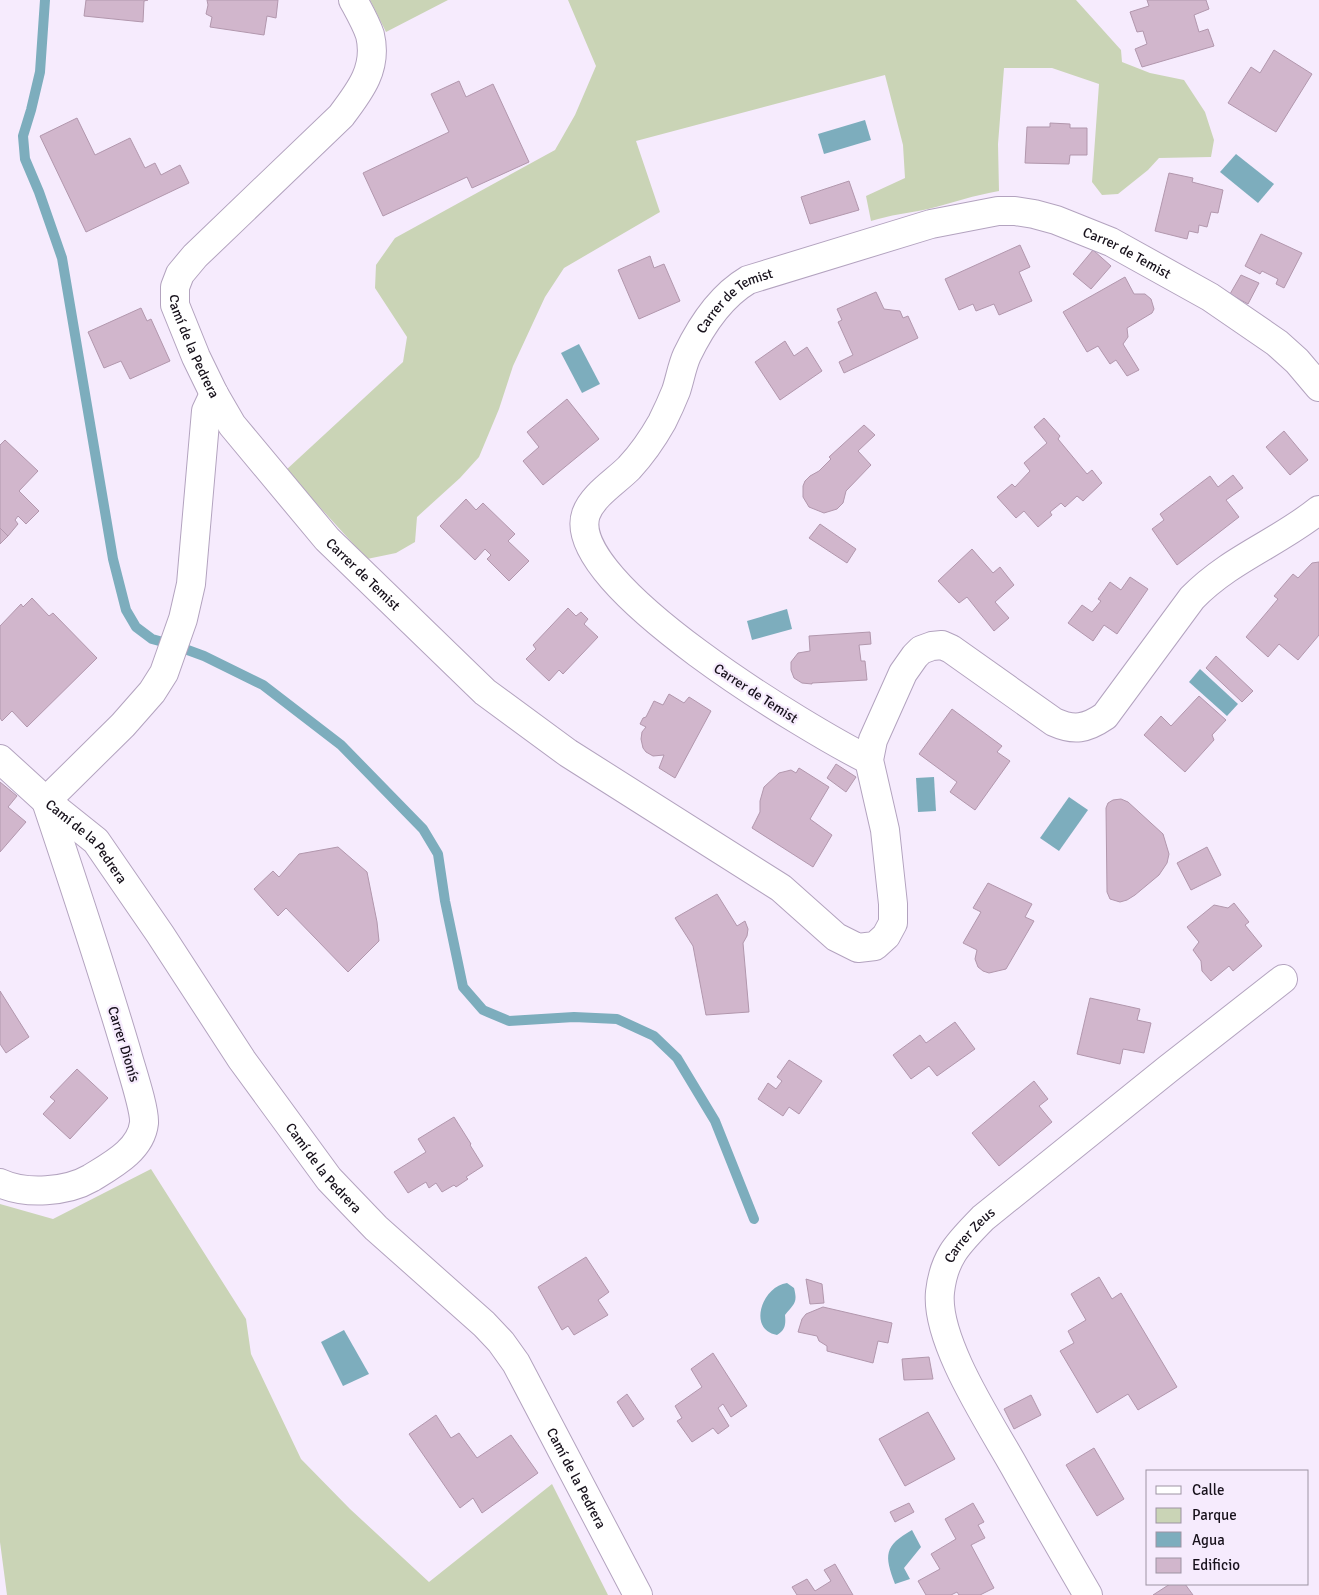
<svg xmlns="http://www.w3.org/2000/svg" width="1319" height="1595" font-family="Signika,sans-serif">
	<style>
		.green { fill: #cad4b6 }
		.water { fill: #7dadbd }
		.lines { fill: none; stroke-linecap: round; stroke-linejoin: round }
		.stream { stroke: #7dadbd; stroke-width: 10 }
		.building { fill: #d1b6cc; stroke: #b297ad }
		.street-casing { stroke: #b3a3bf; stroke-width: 30 }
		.street { stroke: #fff; stroke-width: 28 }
		.labels { text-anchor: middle; stroke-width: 4.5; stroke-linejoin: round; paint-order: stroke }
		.street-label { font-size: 14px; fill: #18121c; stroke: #f6ebfd }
	</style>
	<rect width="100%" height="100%" fill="#f6ebfd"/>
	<g class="green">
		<path d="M370 0H448L386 32Z"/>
		<path d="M568 0H1076L1121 50 1122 62 1150 73 1184 80 1205 112 1214 140 1211 157 1159 158 1148 170 1118 194 1102 195 1092 182 1099 84 1052 68H1004L998 144 999 191C975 195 952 203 928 209 909 213 890 215 871 221L866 196 905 178 903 145 885 75 636 141 660 212 564 268 545 297 513 366 499 409 479 457 460 478 417 517 415 542 396 553 367 559 286 470 403 362 407 337 375 288 376 265 395 238 555 150 575 115 596 66Z"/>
		<path d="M151 1169 246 1319 251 1354 301 1459 350 1509 429 1582 552 1484 608 1595H7L0 1542V1204L53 1219Z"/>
	</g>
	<g class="water">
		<path d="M865 120 871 140 824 154 818 134Z"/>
		<path d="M1236 154 1274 184 1258 203 1220 172Z"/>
		<path d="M579 344 600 384 582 393 561 353Z"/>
		<path d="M787 609 792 629 752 640 747 621Z"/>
		<path d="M1200 669 1238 704 1227 716 1189 682Z"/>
		<path d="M934 777 936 811 918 812 916 778Z"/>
		<path d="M1069 797 1088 810 1059 851 1040 838Z"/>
		<path d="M787 1283 794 1288C798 1303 794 1304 785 1315 786 1325 785 1330 777 1335 747 1330 762 1286 787 1283Z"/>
		<path d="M344 1330 369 1374 343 1386 321 1342Z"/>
		<path d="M912 1530 921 1547 904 1568 910 1579 895 1584C884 1555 884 1546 912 1530Z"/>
	</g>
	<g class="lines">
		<path class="stream" d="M45 0 40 72 31 110 23 136 25 159 39 192 62 258 113 559 126 610 136 627 152 639 174 645 204 656 263 685 341 745 423 829 438 854 445 901 463 987 483 1010 509 1021 574 1017 617 1019 654 1036 677 1058 715 1121 754 1219"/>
	</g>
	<g class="building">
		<path d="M86 0H148L144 1 143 22 84 16Z"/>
		<path d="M207 0H278L276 18 267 16 264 35 210 27 212 17 206 14 208 5Z"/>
		<path d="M1147 0H1206L1209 9 1194 15 1199 32 1208 29 1214 46 1142 67 1135 49 1147 44 1143 31 1137 32 1130 12 1149 6Z"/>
		<path d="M1274 50 1312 74 1276 132 1228 103 1251 67 1260 73Z"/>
		<path d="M459 81 466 97 493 84 529 162 472 188 467 177 383 216 363 173 449 132 431 94Z"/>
		<path d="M77 118 95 155 130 138 145 168 155 163 161 175 180 165 189 183 86 232 40 136Z"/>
		<path d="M1050 123 1070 124V128H1087V155H1070L1069 164 1025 163 1027 127H1050Z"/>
		<path d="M1169 173 1193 178 1192 182 1223 190 1218 213 1211 212 1207 227 1199 225 1198 233 1189 231 1187 239 1155 231Z"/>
		<path d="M849 181 859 210 810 224 801 197Z"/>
		<path d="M1261 234 1302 253 1284 288 1276 284 1278 279 1262 271 1260 274 1245 266Z"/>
		<path d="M1020 245 1030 267 1019 272 1032 301 999 315 994 304 976 311 973 304 959 310 945 279Z"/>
		<path d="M1093 250 1111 266 1091 289 1073 274Z"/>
		<path d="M650 256 654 268 664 264 680 301 639 319 618 270Z"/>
		<path d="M1241 275 1259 283 1248 304 1230 294Z"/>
		<path d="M1125 277 1134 294H1145L1151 299 1154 309 1152 313 1127 328 1128 337 1123 344 1139 370 1127 376 1116 360 1110 364 1098 346 1087 352 1063 312Z"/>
		<path d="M876 292 884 309 900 311 903 318 908 316 918 338 844 373 839 362 853 355 838 322 842 320 837 309Z"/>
		<path d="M141 308 147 321 151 319 170 361 130 379 121 361 104 368 88 332Z"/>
		<path d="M785 341 794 356 807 347 822 371 780 400 755 362Z"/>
		<path d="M567 399 599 439 543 485 523 461 539 447 527 432Z"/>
		<path d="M1044 418 1060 436 1058 439 1087 474 1092 470 1102 483 1083 501 1077 496 1065 507 1061 503 1050 512 1052 515 1038 527 1024 511 1016 518 997 497 1012 484 1015 487 1030 471 1024 463 1047 443 1034 427Z"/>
		<path d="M864 425 875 435 858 451 871 465 846 491 843 503 837 509 824 513 809 507 803 497V486L805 481 810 476 819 471 831 459 829 457Z"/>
		<path d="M1284 431 1308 460 1290 475 1266 447Z"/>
		<path d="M5 440 38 471 19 491 39 511 26 524 18 516 15 520 18 524 8 536 0 528V445Z"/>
		<path d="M1233 475 1243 488 1226 500 1239 517 1177 565 1152 529 1164 520 1160 514 1210 476 1218 487Z"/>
		<path d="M466 499 476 510 483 503 515 534 508 541 529 561 509 581 487 559 491 555 485 549 475 560 440 526Z"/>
		<path d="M820 524 856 549 847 563 809 538Z"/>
		<path d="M0 528 8 536 0 544Z"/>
		<path d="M972 549 993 573 1000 567 1014 585 995 602 1009 618 994 631 967 597 959 603 938 581Z"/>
		<path d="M1319 562V635L1298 660 1279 644 1268 657 1246 637 1278 599 1274 596 1293 574 1298 578 1312 563Z"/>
		<path d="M1130 577 1148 589 1117 634 1104 625 1093 641 1068 623 1082 605 1092 612 1101 601 1098 599 1110 582 1121 590Z"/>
		<path d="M32 598 49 616 53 613 97 658 27 727 12 711 2 721 0 718V626L21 604 23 607Z"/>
		<path d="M568 608 576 616 581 612 588 619 584 624 598 637 563 674 559 670 549 681 526 659 536 649 533 645Z"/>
		<path d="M870 632 871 644 859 645 861 661H865L867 680 812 683V684L802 683 794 678 791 670V662L798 653 810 651 809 636Z"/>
		<path d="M1216 656 1253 691 1242 702 1206 668Z"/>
		<path d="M669 694 684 703 689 697 711 711 675 778 659 768 664 755 653 756 646 752 643 748 641 739 642 732 646 727 640 724 643 718 646 717 654 701 663 705Z"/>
		<path d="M1199 696 1226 720 1212 735 1214 740 1185 772 1144 735 1161 716 1171 726Z"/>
		<path d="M952 709 1002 746 997 752 1010 761 975 810 950 792 957 782 919 754Z"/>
		<path d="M836 764 856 777 846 792 827 778Z"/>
		<path d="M799 768 829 787 810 819 832 835 813 867 752 828 760 812V801L764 787 779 773 791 770 796 773Z"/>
		<path d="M0 782 17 796 8 807 26 822 0 852Z"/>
		<path d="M1121 799 1128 802 1163 834 1169 854 1167 863 1159 875 1135 895 1127 900 1120 902 1110 899 1107 892 1106 808 1108 803 1113 800Z"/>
		<path d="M338 847 367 872 377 922 379 941 348 972 286 908 278 916 254 889 273 871 279 877 299 854Z"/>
		<path d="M1207 847 1221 875 1191 890 1177 863Z"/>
		<path d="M988 883 1032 904 1025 917 1034 921 1006 969 989 973 983 971 978 967 975 959 977 950 963 943 981 912 973 908Z"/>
		<path d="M717 894 737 926 745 921 748 929 747 936 743 943 749 1012 706 1015 693 946 675 918Z"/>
		<path d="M1234 903 1249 922 1245 925 1262 946 1233 971 1229 966 1211 981 1202 971 1201 961 1193 950 1199 942 1187 927 1214 905 1228 908Z"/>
		<path d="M0 991 29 1037 6 1053 0 1044Z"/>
		<path d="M1090 998 1140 1009 1137 1020 1151 1023 1144 1053 1123 1049 1120 1064 1077 1054Z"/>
		<path d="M955 1022 975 1049 937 1076 929 1066 911 1079 893 1055 920 1035 926 1043Z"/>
		<path d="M789 1060 822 1081 799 1114 789 1107 783 1116 758 1099 768 1083 776 1089 782 1081 777 1077Z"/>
		<path d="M77 1069 108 1098 70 1139 43 1114 55 1101 50 1097Z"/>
		<path d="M1034 1081 1048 1099 1039 1106 1052 1122 999 1166 972 1133Z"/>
		<path d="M454 1117 471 1144 470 1145 483 1166 466 1177 468 1179 456 1187 454 1185 442 1192 436 1183 429 1188 426 1182 408 1193 394 1172 426 1152 418 1139Z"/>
		<path d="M586 1257 609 1292 598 1300 608 1315 574 1335 568 1326 562 1330 538 1287Z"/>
		<path d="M1099 1277 1112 1299 1121 1293 1177 1387 1138 1410 1128 1394 1097 1413 1060 1351 1074 1343 1068 1331 1086 1320 1071 1294Z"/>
		<path d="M806 1279 822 1284 824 1303 810 1304Z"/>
		<path d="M823 1307 892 1323 888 1343 878 1341 873 1363 827 1351V1346L819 1341 817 1336 798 1332 802 1319 806 1314Z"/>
		<path d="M713 1353 747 1406 731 1417 723 1404 718 1408 729 1426 718 1434 713 1428 692 1442 677 1421 682 1418 675 1406 702 1387 691 1369Z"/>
		<path d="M929 1357 933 1379 904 1380 902 1359Z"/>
		<path d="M627 1394 644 1419 633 1427 617 1402Z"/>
		<path d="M1031 1395 1041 1415 1014 1429 1004 1409Z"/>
		<path d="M928 1412 955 1459 905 1486 879 1439Z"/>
		<path d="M436 1415 451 1438 459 1433 477 1458 511 1435 538 1473 482 1513 473 1498 460 1508 409 1434Z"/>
		<path d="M1094 1448 1124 1499 1097 1516 1066 1465Z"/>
		<path d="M909 1503 914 1512 895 1522 890 1512Z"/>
		<path d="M973 1503 984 1522 978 1525 985 1538 971 1545 994 1588 980 1595H959L957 1592 951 1595H926L918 1581 940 1569 931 1554 956 1539 945 1519Z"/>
		<path d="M835 1564 853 1595H797L792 1587 807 1579 815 1591 831 1581 824 1570Z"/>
		<path d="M1170 1584H1185L1193 1595H1153Z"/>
	</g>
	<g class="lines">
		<g class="street-casing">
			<g id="street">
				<path id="s1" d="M353 0C359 11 366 23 370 35 378 68 360 91 341 116L195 256 180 274 175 287V305L196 357 214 394 232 425 327 539 485 692 568 753 781 888 836 937 858 948 875 946 886 936 893 923V904L885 830 869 760 873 740 903 673 915 656 921 650 932 646 942 645 951 649 1054 722C1074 731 1086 729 1105 716L1192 598C1230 559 1278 543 1319 510"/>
				<path id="s2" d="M0 759 46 801 96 841 160 934 242 1060 329 1179 376 1228 484 1324 501 1342 516 1363 638 1595"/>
				<path id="s3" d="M869 760C814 733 562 584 586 514 593 495 615 482 629 468 642 454 653 438 662 422 667 412 672 401 676 391 680 379 682 366 687 355 701 326 721 296 748 280L931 224 998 211H1015L1034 214 1056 220 1111 242 1210 297 1277 343 1297 361 1319 387"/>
				<path d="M46 801 123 725 152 692 164 673 183 619 191 584 206 411 214 394"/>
				<path d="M0 1183C26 1195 67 1192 91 1178 112 1165 141 1150 144 1123 145 1109 131 1068 127 1053 102 968 74 885 46 801"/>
				<path id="s4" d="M1088 1595C1063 1552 1038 1509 1014 1466 990 1423 935 1341 940 1292 944 1256 959 1243 983 1218L1168 1069 1283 979"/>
			</g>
		</g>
		<use href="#street" class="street"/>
	</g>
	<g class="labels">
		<g class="street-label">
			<text dy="5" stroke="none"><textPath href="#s3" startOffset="1075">Carrer de Temist</textPath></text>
			<text dy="5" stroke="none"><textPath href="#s3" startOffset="655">Carrer de Temist</textPath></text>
			<text dy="5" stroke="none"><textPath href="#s1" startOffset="431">Camí de la Pedrera</textPath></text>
			<text dy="5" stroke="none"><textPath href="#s1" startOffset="718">Carrer de Temist</textPath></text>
			<text transform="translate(756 693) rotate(33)" y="5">Carrer de Temist</text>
			<text dy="5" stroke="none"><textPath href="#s2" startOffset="120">Camí de la Pedrera</textPath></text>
			<text transform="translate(124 1044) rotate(73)" y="5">Carrer Dionís</text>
			<text dy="5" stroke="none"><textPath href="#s2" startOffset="525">Camí de la Pedrera</textPath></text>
			<text dy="5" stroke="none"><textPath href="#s4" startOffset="406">Carrer Zeus</textPath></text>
			<text dy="5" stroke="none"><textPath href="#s2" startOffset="930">Camí de la Pedrera</textPath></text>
		</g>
	</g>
	<rect x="1146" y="1470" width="162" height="115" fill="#f6ebfd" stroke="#9d94a3"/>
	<rect x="1156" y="1486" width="25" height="8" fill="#ffffff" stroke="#9d94a3"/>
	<text x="1192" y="1495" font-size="15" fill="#18121c">Calle</text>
	<rect x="1156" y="1508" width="25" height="15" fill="#cad4b6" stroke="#9d94a3"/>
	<text x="1192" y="1520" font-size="15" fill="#18121c">Parque</text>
	<rect x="1156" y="1532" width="25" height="15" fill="#7dadbd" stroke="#9d94a3"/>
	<text x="1192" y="1545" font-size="15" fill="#18121c">Agua</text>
	<rect x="1156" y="1558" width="25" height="15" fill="#d1b6cc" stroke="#9d94a3"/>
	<text x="1192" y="1570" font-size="15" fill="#18121c">Edificio</text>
</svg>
